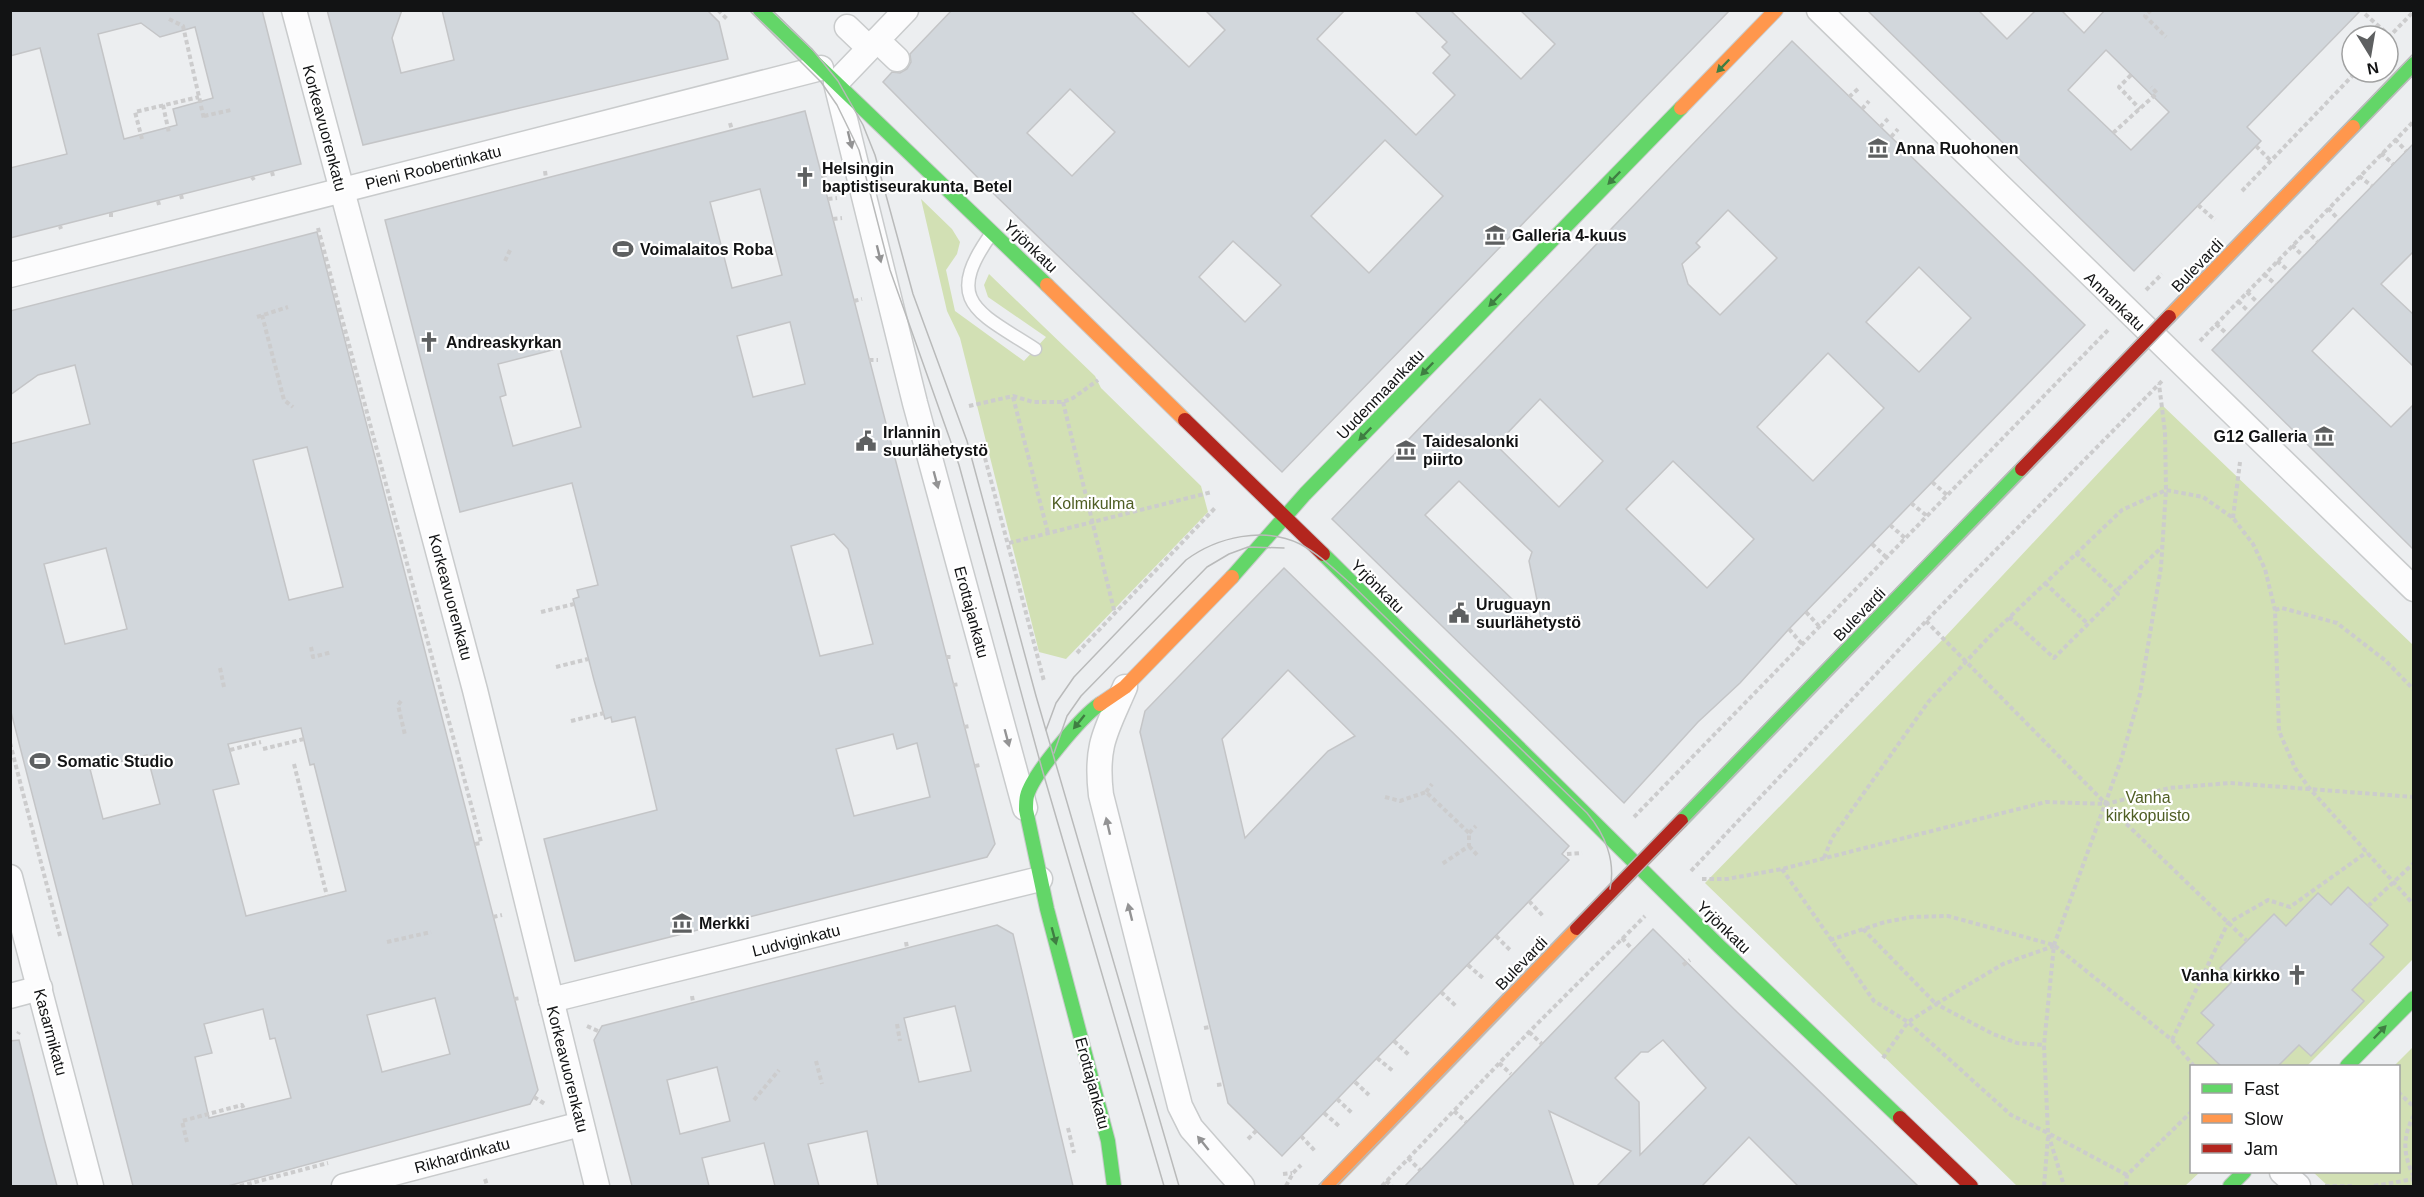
<svg xmlns="http://www.w3.org/2000/svg" width="2424" height="1197" font-family="Helvetica,sans-serif">
	<style>
		.green { fill: #d2e0b4 }
		.building { fill: #d2d7dc; stroke: #c4c5c7; stroke-width: 1.5; fill-rule: evenodd }
		.lines { fill: none; stroke-linecap: round; stroke-linejoin: round }
		.lane-casing { stroke: #c9cbcc; stroke-width: 15 }
		.street-casing { stroke: #c9cbcc; stroke-width: 27 }
		.fast-casing { stroke: #c9cbcc; stroke-width: 16 }
		.slow-casing { stroke: #c9cbcc; stroke-width: 16 }
		.jam-casing { stroke: #c9cbcc; stroke-width: 16 }
		.path { stroke: #cccccd; stroke-width: 4; stroke-dasharray: 4.5 3; stroke-linecap: butt }
		.lane { stroke: #fcfcfd; stroke-width: 12 }
		.street { stroke: #fcfcfd; stroke-width: 24 }
		.fast { stroke: #63d668; stroke-width: 14 }
		.slow { stroke: #ff974d; stroke-width: 14 }
		.jam { stroke: #b3261e; stroke-width: 14 }
		.tram { stroke: #b9baba; stroke-width: 1.5 }
		.oneway { fill: #3f7e42 }
		.oneway2 { fill: #939394 }
		.labels { text-anchor: middle; stroke-width: 4.5; stroke-linejoin: round; paint-order: stroke }
		.street-label { font-size: 16px; fill: #121314; stroke: #fff }
		.poi-label { font-size: 16px; font-weight: bold; fill: #121314; stroke: #fff; text-anchor: start }
		.park-label { font-size: 16px; fill: #4f5e24; stroke: #fff }
	</style>
	<rect width="100%" height="100%" fill="#eceef0"/>
	<g class="green">
		<path d="M921 199 952 229 960 242 957 254 946 270 955 311 1024 361 1046 337 988 297 984 285 989 274 1095 376 1101 388 1201 486 1208 512 1066 659 1039 652 960 338 947 311Z"/>
		<path d="M2162 405 2413 645V959L2307 1066H2192V1172H2200L2185 1186H2017L1705 883 1944 638Z"/>
		<path d="M2413 1047V1186H2328L2313 1172H2398V1066H2394Z"/>
	</g>
	<g class="building">
		<path d="M10 10H262L301 164 10 238V168L67 154 40 48 10 56ZM141 23 160 37 195 27 213 98 173 109 177 125 124 139 98 34Z"/>
		<path d="M327 10H402L392 38 401 73 454 60 442 10H707L719 22 728 59 363 145Z"/>
		<path d="M952 10H1130L1189 67 1225 30 1205 10H1345L1317 39 1416 135 1455 95 1433 73 1450 55 1442 47 1447 42 1414 10H1450L1521 79 1555 44 1520 10H1730L1282 472 997 197 883 82 892 72 900 73 907 69 911 62 910 54ZM1070 89 1115 132 1072 176 1027 133ZM1385 140 1443 196 1369 273 1311 216ZM1233 241 1281 285 1245 322 1199 277Z"/>
		<path d="M1867 10H1978L2007 39 2036 10H2061L2084 33 2105 10H2361L2247 127 2261 141 2134 271ZM2106 50 2169 112 2131 150 2068 90Z"/>
		<path d="M1792 41 2085 325 1789 629 1740 683 1698 722 1624 803 1332 519ZM1728 210 1777 258 1720 315 1688 284 1682 264 1700 247 1696 243ZM1919 267 1971 318 1919 372 1866 322ZM1828 353 1884 408 1813 481 1757 427ZM1540 399 1603 461 1559 507 1496 445ZM1673 461 1754 539 1707 588 1626 509ZM1459 481 1532 552 1529 561 1543 629 1425 515Z"/>
		<path d="M805 111 995 844 987 857 575 961 544 839 657 810 635 717 612 722 611 717 605 719 594 680 573 599 579 597 577 590 598 585 572 483 460 512 385 220ZM760 189 782 275 732 288 710 202ZM790 322 805 384 753 397 737 336ZM560 348 581 427 513 446 500 397 506 395 498 364ZM834 534 848 549 873 644 820 656 791 546ZM893 734 897 749 917 743 930 797 854 816 836 749Z"/>
		<path d="M2414 143V251L2381 284 2414 315V367L2353 308 2312 351 2391 427 2414 404V550L2212 350Z"/>
		<path d="M317 232 538 1090 530 1104 228 1186H133L10 708V444L90 424 75 365 38 375 10 395V311ZM307 447 343 587 289 600 253 460ZM106 548 127 629 65 644 44 564ZM301 728 310 765 314 764 346 891 246 916 213 790 239 784 228 744ZM147 755 160 804 103 819 90 769ZM435 998 450 1054 382 1072 367 1015ZM263 1009 270 1039 275 1038 291 1098 209 1118 195 1057 212 1053 204 1024Z"/>
		<path d="M1284 568 1569 846 1562 854 1569 860 1282 1156 1228 1103 1140 732 1145 711ZM1288 670 1355 736 1328 751 1245 838 1222 739Z"/>
		<path d="M2348 887 2388 925 2370 944 2384 957 2352 990 2364 1001 2311 1056 2299 1045 2278 1066H2221L2197 1043 2214 1025 2201 1013 2233 981 2220 968 2274 914 2286 926 2318 893 2331 905Z"/>
		<path d="M997 925 1013 934 1073 1186H878L867 1131 808 1144 819 1186H775L764 1143 702 1158 709 1186H632L594 1040 602 1026ZM955 1006 971 1071 919 1082 904 1018ZM717 1067 730 1121 680 1134 667 1080Z"/>
		<path d="M1653 929 1737 1012 1918 1186H1798L1749 1137 1702 1186H1597L1631 1151 1549 1111 1574 1186H1405ZM1663 1040 1706 1088 1640 1155 1639 1102 1615 1078 1641 1052H1648Z"/>
		<path d="M19 1040 44 1138 57 1186H10V1041Z"/>
	</g>
	<g class="lines">
		<g class="lane-casing">
			<path id="lane" d="M992 233C942 302 978 312 1035 349"/>
		</g>
		<g class="street-casing">
			<g id="street">
				<path d="M294 10 475 690 597 1186"/>
				<path d="M906 10 836 83 915 403 1025 808"/>
				<path d="M1819 10 2414 589"/>
				<path d="M847 27 869 48"/>
				<path d="M877 40 897 59"/>
				<path d="M10 275 821 68"/>
				<path d="M1125 687C1106 731 1095 745 1101 795L1180 1106 1191 1128 1242 1186"/>
				<path d="M10 877 91 1186"/>
				<path d="M10 996 40 988"/>
				<path d="M551 1000 1040 879"/>
				<path d="M2282 1172 2298 1186"/>
				<path d="M344 1186 581 1124"/>
			</g>
		</g>
		<g class="fast-casing">
			<g id="fast">
				<path d="M760 10 1047 285"/>
				<path d="M2353 127 2414 64"/>
				<path d="M1323 554 1720 947 1900 1118"/>
				<path d="M1232 577 1305 494 1681 108"/>
				<path d="M1100 704C1082 716 1032 775 1027 796 1026 800 1026 806 1026 810L1047 909 1108 1141 1114 1186"/>
				<path d="M1681 821 2022 469"/>
				<path d="M2347 1066 2414 998"/>
				<path d="M2230 1186 2244 1172"/>
			</g>
		</g>
		<g class="slow-casing">
			<g id="slow">
				<path d="M1681 108 1776 10"/>
				<path d="M1047 285 1185 420"/>
				<path d="M2169 317 2353 127"/>
				<path d="M1100 704 1125 687 1232 577"/>
				<path d="M1328 1186 1577 928"/>
			</g>
		</g>
		<g class="jam-casing">
			<g id="jam">
				<path d="M1185 420 1323 554"/>
				<path d="M2022 469 2169 317"/>
				<path d="M1577 928 1681 821"/>
				<path d="M1900 1118 1971 1186"/>
			</g>
		</g>
		<g class="path">
			<path d="M718 10 728 20"/>
			<path d="M2151 10 2145 16 2166 37"/>
			<path d="M2365 14 2390 36"/>
			<path d="M169 19 183 26 204 119"/>
			<path d="M2388 38 2414 11"/>
			<path d="M2131 75 2119 87 2140 109"/>
			<path d="M1849 97 1858 89"/>
			<path d="M163 105 169 133"/>
			<path d="M1862 109 1869 101"/>
			<path d="M204 116 231 110"/>
			<path d="M730 123 732 130"/>
			<path d="M1880 127 1888 119"/>
			<path d="M2113 133 2157 93 2151 87"/>
			<path d="M1891 137 1898 129"/>
			<path d="M142 139 135 112 199 97"/>
			<path d="M2395 139 2406 151"/>
			<path d="M2256 146 2271 161"/>
			<path d="M2381 153 2393 164"/>
			<path d="M545 171 546 178"/>
			<path d="M272 172 273 176"/>
			<path d="M822 176 831 173"/>
			<path d="M2359 176 2372 186"/>
			<path d="M252 177 254 180"/>
			<path d="M2242 191 2356 72"/>
			<path d="M181 195 182 199"/>
			<path d="M828 199 837 198"/>
			<path d="M158 201 159 205"/>
			<path d="M2198 205 2215 220"/>
			<path d="M2328 208 2339 220"/>
			<path d="M111 213V217"/>
			<path d="M833 219 842 218"/>
			<path d="M60 226 61 229"/>
			<path d="M318 228 481 842"/>
			<path d="M2306 230 2318 242"/>
			<path d="M2292 245 2303 256"/>
			<path d="M505 261 511 248"/>
			<path d="M2277 261 2289 271"/>
			<path d="M2264 274 2276 285"/>
			<path d="M2146 290 2162 274"/>
			<path d="M2247 292 2258 303"/>
			<path d="M854 301 862 299"/>
			<path d="M2238 301 2249 312"/>
			<path d="M262 315 284 400 293 407"/>
			<path d="M257 317 288 307"/>
			<path d="M2216 324 2227 334"/>
			<path d="M2200 341 2414 121"/>
			<path d="M869 360H878"/>
			<path d="M1013 397 1048 533"/>
			<path d="M1063 402 1115 614"/>
			<path d="M969 406 1013 396 1033 402H1063L1073 398 1098 380"/>
			<path d="M985 458 1044 681"/>
			<path d="M1932 482 1947 495"/>
			<path d="M1911 503 1927 516"/>
			<path d="M2233 518 2240 462"/>
			<path d="M1890 525 1905 538"/>
			<path d="M1009 543 1212 492"/>
			<path d="M1872 544 1886 557"/>
			<path d="M2076 553 2116 591"/>
			<path d="M2045 583 2087 623"/>
			<path d="M2275 610 2282 608 2337 623 2386 661 2414 690"/>
			<path d="M541 612 574 604"/>
			<path d="M1806 612 1819 626"/>
			<path d="M2009 617 2054 658 2118 594 2116 591 2162 547"/>
			<path d="M1926 621 2106 804 2247 941"/>
			<path d="M1789 629 1802 644"/>
			<path d="M311 647 313 657 332 652"/>
			<path d="M1077 653 1215 508"/>
			<path d="M946 657H953"/>
			<path d="M556 667 588 659"/>
			<path d="M220 668 224 687"/>
			<path d="M953 685 960 684"/>
			<path d="M401 701 398 705 405 735"/>
			<path d="M571 721 604 713"/>
			<path d="M964 727 970 726"/>
			<path d="M10 743 60 936"/>
			<path d="M263 749 304 739"/>
			<path d="M230 750 261 742"/>
			<path d="M294 764 327 896"/>
			<path d="M975 766 980 765"/>
			<path d="M1426 792 1432 784"/>
			<path d="M1385 797 1400 801 1426 792 1469 833V846L1442 864"/>
			<path d="M1634 817 2108 330"/>
			<path d="M1469 833 1476 826"/>
			<path d="M475 844 481 843"/>
			<path d="M1469 846 1478 856"/>
			<path d="M1567 854 1582 853"/>
			<path d="M1824 858 1832 838 1929 701 1990 636 2122 510 2166 490 2165 432 2159 384"/>
			<path d="M1782 869 1874 1001 1908 1022 2011 1115 2048 1133 2064 1186"/>
			<path d="M1691 871 1926 621 2162 381"/>
			<path d="M1702 879H1727L1782 869 2046 802 2106 804 2169 788 2230 783 2414 797"/>
			<path d="M1529 901 1543 916"/>
			<path d="M2368 906 2414 863"/>
			<path d="M493 917 502 915"/>
			<path d="M1863 929 1936 1004 2003 964 2054 946"/>
			<path d="M1496 936 1510 950"/>
			<path d="M1622 938 1633 950"/>
			<path d="M1830 940 1885 922 1912 917 1948 916 2054 945 2172 1040 2194 1066"/>
			<path d="M387 942 431 932"/>
			<path d="M906 942 907 948"/>
			<path d="M1468 965 1484 979"/>
			<path d="M1683 965 1690 960"/>
			<path d="M1441 992 1457 1007"/>
			<path d="M692 996 693 1002"/>
			<path d="M514 999 521 998"/>
			<path d="M897 1024 900 1041"/>
			<path d="M587 1026 598 1031"/>
			<path d="M1204 1028 1210 1027"/>
			<path d="M1529 1032 1542 1044"/>
			<path d="M18 1034 19 1032"/>
			<path d="M2172 1040 2228 923 2268 900 2290 907 2367 852"/>
			<path d="M1394 1041 1409 1055"/>
			<path d="M1377 1058 1393 1071"/>
			<path d="M1883 1058 1908 1022 1936 1004 1993 1034 2017 1043 2044 1045"/>
			<path d="M816 1061 822 1084"/>
			<path d="M1499 1063 1511 1074"/>
			<path d="M1355 1082 1369 1095"/>
			<path d="M1217 1085 1224 1084"/>
			<path d="M2398 1092 2414 1107"/>
			<path d="M534 1097 545 1104"/>
			<path d="M1337 1099 1352 1113"/>
			<path d="M754 1100 779 1070"/>
			<path d="M1454 1111 1466 1122"/>
			<path d="M1324 1113 1339 1126"/>
			<path d="M2414 1115C2402 1138 2403 1154 2414 1177"/>
			<path d="M1068 1128 1074 1153"/>
			<path d="M1301 1136 1315 1151"/>
			<path d="M1248 1139 1256 1131"/>
			<path d="M187 1142 182 1121 242 1105 244 1109"/>
			<path d="M1408 1158 1420 1170"/>
			<path d="M1283 1174 1292 1173"/>
			<path d="M2127 1175 2048 1133 2044 1045 2054 945 2121 760 2140 694 2161 567 2166 490 2203 497 2233 518 2253 544 2265 569 2275 610 2279 731 2295 768 2310 789 2414 905"/>
			<path d="M485 1179 487 1185"/>
			<path d="M1386 1181 1392 1186"/>
			<path d="M240 1186 328 1163"/>
			<path d="M1286 1186 1293 1173 1301 1165"/>
			<path d="M1382 1186 1529 1032 1645 916"/>
			<path d="M2044 1186 2048 1137"/>
			<path d="M2126 1186 2127 1175 2192 1111"/>
			<path d="M2325 1186H2352"/>
			<path d="M2374 1186 2414 1179"/>
		</g>
		<use href="#lane" class="lane"/>
		<use href="#street" class="street"/>
		<use href="#fast" class="fast"/>
		<use href="#slow" class="slow"/>
		<use href="#jam" class="jam"/>
		<g class="tram">
			<path d="M749 10 821 82 837 105 859 150 890 270 959 465 1042 769 1164 1186"/>
			<path d="M772 10 812 49 838 81 863 125 875 155 913 294 967 441 1036 696 1179 1186"/>
			<path d="M1046 730 1056 703 1074 677 1186 560C1217 537 1264 526 1300 544 1319 554 1335 570 1351 584L1587 813C1605 834 1616 861 1610 889"/>
			<path d="M1054 753 1067 716 1081 696 1207 567 1229 554 1248 547 1284 548"/>
			<path d="M1318 1186 2414 53"/>
			<path d="M1336 1186 2414 74"/>
		</g>
	</g>
	<defs><path id="oneway-solid" d="M-6-.8H1V-3.2L6.5 0L1 3.2V.8H-6Z" transform="scale(1.5)"/></defs>
	<g class="oneway">
		<use href="#oneway-solid" transform="translate(1723 66) rotate(134)"/>
		<use href="#oneway-solid" transform="translate(1614 178) rotate(134)"/>
		<use href="#oneway-solid" transform="translate(1495 300) rotate(134)"/>
		<use href="#oneway-solid" transform="translate(1427 369) rotate(134)"/>
		<use href="#oneway-solid" transform="translate(1365 434) rotate(134)"/>
		<use href="#oneway-solid" transform="translate(1079 722) rotate(129)"/>
		<use href="#oneway-solid" transform="translate(1054 936) rotate(75)"/>
		<use href="#oneway-solid" transform="translate(2380 1032) rotate(-46)"/>
	</g>
	<g class="oneway2">
		<use href="#oneway-solid" transform="translate(850 140) rotate(76)"/>
		<use href="#oneway-solid" transform="translate(879 254) rotate(76)"/>
		<use href="#oneway-solid" transform="translate(936 480) rotate(75)"/>
		<use href="#oneway-solid" transform="translate(1007 738) rotate(75)"/>
		<use href="#oneway-solid" transform="translate(1108 826) rotate(-103)"/>
		<use href="#oneway-solid" transform="translate(1130 912) rotate(-104)"/>
		<use href="#oneway-solid" transform="translate(1203 1143) rotate(-129)"/>
	</g>
	<defs>
		<g id="museum-bare" transform="scale(1.62)"><path d="M0-6L6-3V-2H-6V-3ZM-5-1h2V3h-2ZM-1-1h2V3h-2ZM3-1h2V3H3ZM-6 4H6V6H-6Z" fill="#5e6061" stroke="#fff" stroke-width="2.5" paint-order="stroke"/></g>
		<g id="church-bare" transform="scale(1.62)"><path d="M-1.2-6h2.4v3.5h3.3v2.4h-3.3V6h-2.4V-.1h-3.3v-2.4h3.3Z" fill="#5e6061" stroke="#fff" stroke-width="2.5" paint-order="stroke"/></g>
		<g id="stadium-bare" transform="scale(1.62)"><path d="M0-5a6.5 5 0 1 0 0 10a6.5 5 0 1 0 0-10ZM-3.5-1.8h7v3.6h-7Z" fill="#5e6061" stroke="#fff" stroke-width="2.5" paint-order="stroke"/></g>
		<g id="civic-bare" transform="scale(1.62)"><path d="M-.6-6.5H3V-4.5H.6V-3L4-1V1h2V6H-6V1h2V-1L-.6-3ZM-1.2 2.5V6h2.4V2.5Z" fill="#5e6061" stroke="#fff" stroke-width="2.5" paint-order="stroke"/></g>
	</defs>
	<g fill-rule="evenodd">
		<use href="#museum-bare" x="1878" y="148"/>
		<use href="#church-bare" x="805" y="177"/>
		<use href="#museum-bare" x="1495" y="235"/>
		<use href="#stadium-bare" x="623" y="249"/>
		<use href="#church-bare" x="429" y="342"/>
		<use href="#museum-bare" x="2324" y="436"/>
		<use href="#civic-bare" x="866" y="441"/>
		<use href="#museum-bare" x="1406" y="450"/>
		<use href="#civic-bare" x="1459" y="613"/>
		<use href="#stadium-bare" x="40" y="761"/>
		<use href="#museum-bare" x="682" y="923"/>
		<use href="#church-bare" x="2297" y="975"/>
	</g>
	<g class="labels">
		<g class="street-label">
			<text transform="translate(325 128) rotate(75)" y="6">Korkeavuorenkatu</text>
			<text transform="translate(433 167) rotate(-14)" y="6">Pieni Roobertinkatu</text>
			<text transform="translate(1031 246) rotate(44)" y="6">Yrjönkatu</text>
			<text transform="translate(2197 265) rotate(-46)" y="6">Bulevardi</text>
			<text transform="translate(2115 301) rotate(44)" y="6">Annankatu</text>
			<text transform="translate(1380 394) rotate(-46)" y="6">Uudenmaankatu</text>
			<text transform="translate(1378 586) rotate(45)" y="6">Yrjönkatu</text>
			<text transform="translate(451 597) rotate(75)" y="6">Korkeavuorenkatu</text>
			<text transform="translate(972 612) rotate(75)" y="6">Erottajankatu</text>
			<text transform="translate(1859 614) rotate(-46)" y="6">Bulevardi</text>
			<text transform="translate(1724 927) rotate(44)" y="6">Yrjönkatu</text>
			<text transform="translate(796 940) rotate(-14)" y="6">Ludviginkatu</text>
			<text transform="translate(1521 963) rotate(-46)" y="6">Bulevardi</text>
			<text transform="translate(51 1032) rotate(75)" y="6">Kasarmikatu</text>
			<text transform="translate(568 1069) rotate(76)" y="6">Korkeavuorenkatu</text>
			<text transform="translate(1093 1083) rotate(75)" y="6">Erottajankatu</text>
			<text transform="translate(462 1155) rotate(-15)" y="6">Rikhardinkatu</text>
		</g>
		<g class="poi-label">
			<text x="1895" y="154">Anna Ruohonen</text>
			<text x="822" y="174">Helsingin<tspan x="822" dy="18">baptistiseurakunta, Betel</tspan></text>
			<text x="1512" y="241">Galleria 4-kuus</text>
			<text x="640" y="255">Voimalaitos Roba</text>
			<text x="446" y="348">Andreaskyrkan</text>
			<text x="883" y="438">Irlannin<tspan x="883" dy="18">suurlähetystö</tspan></text>
			<text x="2307" y="442" text-anchor="end">G12 Galleria</text>
			<text x="1423" y="447">Taidesalonki<tspan x="1423" dy="18">piirto</tspan></text>
			<text x="1476" y="610">Uruguayn<tspan x="1476" dy="18">suurlähetystö</tspan></text>
			<text x="57" y="767">Somatic Studio</text>
			<text x="699" y="929">Merkki</text>
			<text x="2280" y="981" text-anchor="end">Vanha kirkko</text>
		</g>
		<g class="park-label">
			<text x="1093" y="509">Kolmikulma</text>
			<text x="2148" y="803">Vanha<tspan x="2148" dy="18">kirkkopuisto</tspan></text>
		</g>
	</g>
	<rect width="2424" height="1197" fill="none" stroke="#121314" stroke-width="24"/>
	<rect x="2190" y="1065" width="210" height="108" fill="#ffffff" stroke="#a0a1a1" stroke-width="1.5"/>
	<rect x="2202" y="1084" width="30" height="9" fill="#63d668" stroke="#a0a1a1" stroke-width="1.5"/>
	<text x="2244" y="1095" font-size="18" fill="#121314">Fast</text>
	<rect x="2202" y="1114" width="30" height="9" fill="#ff974d" stroke="#a0a1a1" stroke-width="1.5"/>
	<text x="2244" y="1125" font-size="18" fill="#121314">Slow</text>
	<rect x="2202" y="1144" width="30" height="9" fill="#b3261e" stroke="#a0a1a1" stroke-width="1.5"/>
	<text x="2244" y="1155" font-size="18" fill="#121314">Jam</text>
	<g transform="translate(2370 54) rotate(169)"><circle r="28" fill="#ffffff" stroke="#a0a1a1" stroke-width="1.5"/>
	<path d="M0-4.5L10 22L0 15L-10 22Z" fill="#5e6061"/>
	<text y="-9" font-size="16" font-weight="bold" text-anchor="middle" fill="#121314">N</text>
	</g>
</svg>
